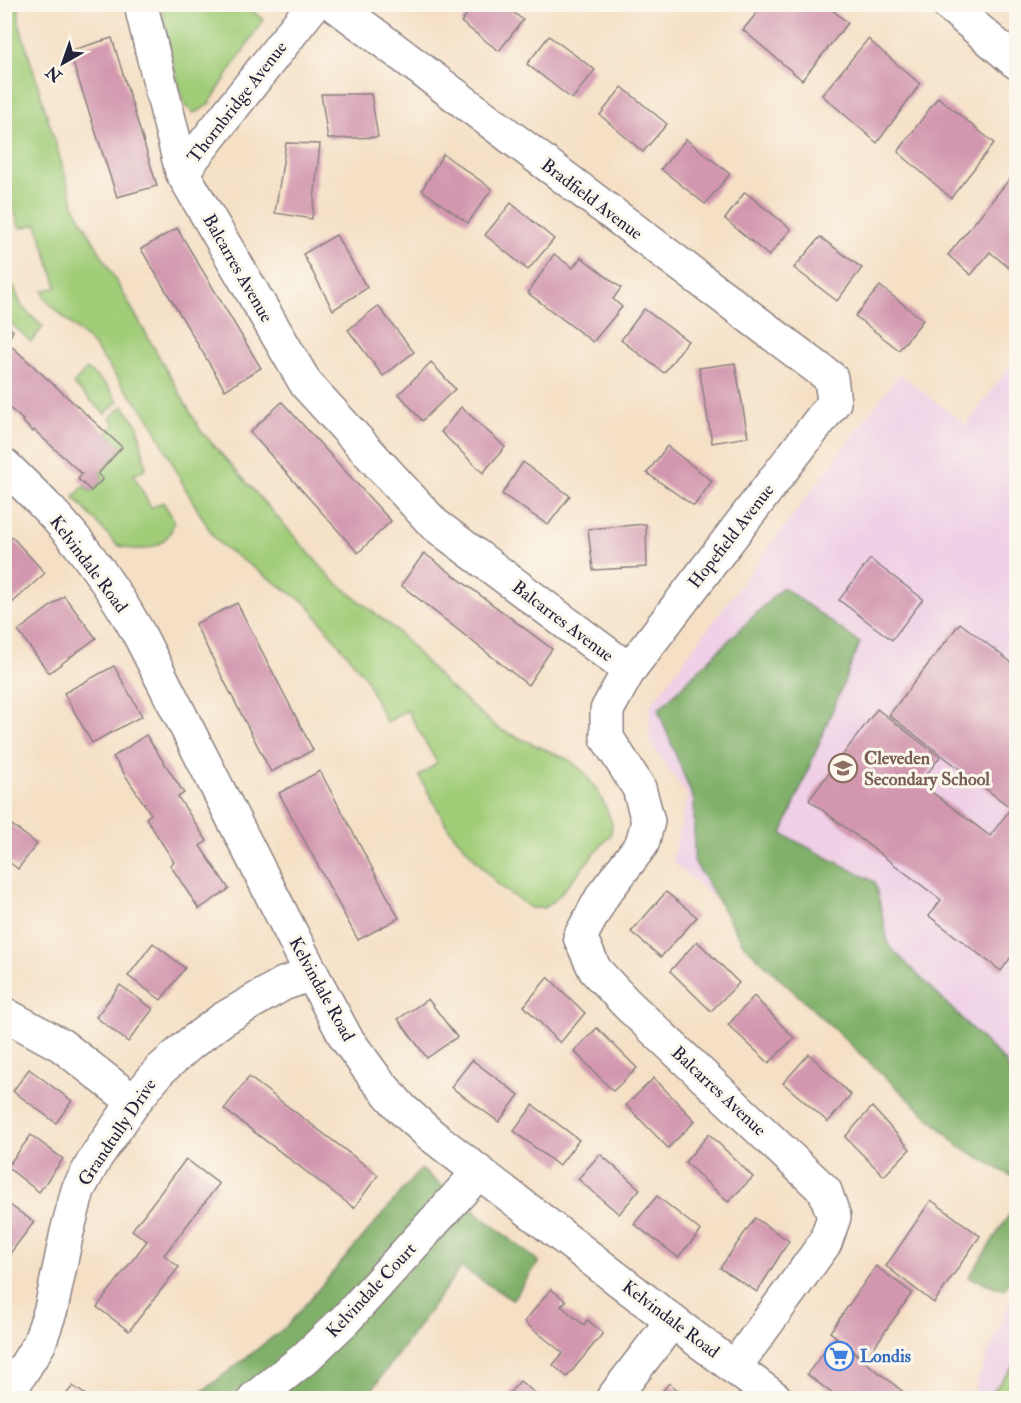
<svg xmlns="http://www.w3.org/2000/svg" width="1021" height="1403" font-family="'IM FELL Double Pica',serif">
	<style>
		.built { fill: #efd0e6 }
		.green { fill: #a1cd79; stroke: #62785a; stroke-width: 1.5 }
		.forest { fill: #80b069; stroke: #516952; stroke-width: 1.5 }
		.building { fill: #d297af }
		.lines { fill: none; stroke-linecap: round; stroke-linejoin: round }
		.street-casing { stroke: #8c8180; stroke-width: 36 }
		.secondary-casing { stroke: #8c8180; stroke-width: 36 }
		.street { stroke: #fff; stroke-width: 33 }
		.secondary { stroke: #fff; stroke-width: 33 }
		.labels { text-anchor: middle; stroke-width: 6; stroke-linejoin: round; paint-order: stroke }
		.street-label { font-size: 18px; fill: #22223b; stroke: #fbf7ec }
		.education-label { font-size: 18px; font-weight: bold; fill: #785e54; stroke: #fbf7ec; text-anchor: start }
		.shop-label { font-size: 18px; font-weight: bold; fill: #366cbe; stroke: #fbf7ec; text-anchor: start }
	</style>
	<rect width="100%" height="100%" fill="#fbf7ec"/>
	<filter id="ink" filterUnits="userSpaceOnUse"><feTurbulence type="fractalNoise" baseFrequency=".0167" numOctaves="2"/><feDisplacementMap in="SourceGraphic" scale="12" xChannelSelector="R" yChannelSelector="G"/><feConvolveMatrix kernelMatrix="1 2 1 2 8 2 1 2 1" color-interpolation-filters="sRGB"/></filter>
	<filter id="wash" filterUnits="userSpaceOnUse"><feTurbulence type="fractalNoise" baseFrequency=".008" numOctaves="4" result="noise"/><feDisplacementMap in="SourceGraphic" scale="24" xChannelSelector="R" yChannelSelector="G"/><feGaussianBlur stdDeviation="1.35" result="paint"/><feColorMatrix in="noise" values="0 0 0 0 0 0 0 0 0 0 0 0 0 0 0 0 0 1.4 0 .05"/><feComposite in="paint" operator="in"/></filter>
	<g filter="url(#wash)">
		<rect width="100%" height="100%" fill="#f5e0c6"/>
		<g class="built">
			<path d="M1016 358V1163L672 861 688 796 649 741 650 706 899 374 966 425Z"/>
			<path d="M1016 1284V1398H967L973 1392Z"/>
		</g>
		<g class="green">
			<path d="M6 5H19V23L75 208 201 431 332 579 397 631 447 685 499 729 569 760 584 772 598 792 606 808 612 824 611 834 557 898 544 908H531L499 886 449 829 419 776 437 763 407 710 386 723 365 677 307 604 223 547 213 536 185 488 149 417 123 386 94 346 47 301 44 296 43 291 57 287 37 224 20 228 12 205 5 208 4 24Z"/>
			<path d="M162 5H253L255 13 263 20 209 104 199 111 193 113 184 104 173 63 164 21Z"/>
			<path d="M14 287 22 307 43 327 31 342 5 318V289Z"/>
			<path d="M87 369 107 386 118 401 105 414 73 384Z"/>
			<path d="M123 406 138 426 146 468 134 475 151 508 163 502 174 520C170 549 138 555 116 544L74 497 84 486 91 492 103 478 99 474 122 447 107 433 115 423 110 418Z"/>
			<path d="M1016 1363V1398H987Z"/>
		</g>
		<g class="forest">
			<path d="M783 587 860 643 782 834 875 882 889 946 1006 1063 1016 1092V1179L959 1146 744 945 694 861V801L658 710Z"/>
			<path d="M421 1169 539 1262 512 1300 461 1267 366 1398H194L287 1326Z"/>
			<path d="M1016 1204V1270L1004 1290 969 1277Z"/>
		</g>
		<g id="blocks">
			<g class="building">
				<path d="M474 4H503L523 20 499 51 461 22Z"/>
				<path d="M764 4H825L848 23 802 80 743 30Z"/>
				<path d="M549 36 595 70 572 99 527 64Z"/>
				<path d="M112 38 157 186 117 197 69 51Z"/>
				<path d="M868 39 920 84 877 143 822 95Z"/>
				<path d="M622 87 667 124 643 152 600 115Z"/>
				<path d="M321 94H371L378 137 328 139Z"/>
				<path d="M938 97 994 143 951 198 898 152Z"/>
				<path d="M686 139 730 174 705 204 661 169Z"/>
				<path d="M286 143 320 144 312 219 275 213Z"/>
				<path d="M443 154 492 189 468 223 422 190Z"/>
				<path d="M1016 171V274L990 252 971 275 948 255Z"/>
				<path d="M745 192 791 229 769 256 725 219Z"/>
				<path d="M511 203 554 239 528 270 485 235Z"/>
				<path d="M177 228 261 368 225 390 141 249Z"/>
				<path d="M336 235 367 288 333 310 303 254Z"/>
				<path d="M820 237 862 268 837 301 794 268Z"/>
				<path d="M554 254 573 268 581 257 621 288 613 299 622 307 593 342 528 293Z"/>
				<path d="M880 286 923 320 899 350 855 316Z"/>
				<path d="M378 306 414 352 383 376 348 330Z"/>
				<path d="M644 309 688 341 664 373 621 340Z"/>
				<path d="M4 323 13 331 7 342 122 447 98 474 103 479 91 491 78 479 82 474 34 430 33 432 22 421 23 420 4 403Z"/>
				<path d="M431 362 455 389 422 421 399 394Z"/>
				<path d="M735 363 748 437 712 443 699 368Z"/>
				<path d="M282 402 391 521 358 553 250 432Z"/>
				<path d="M461 407 505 447 483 473 441 432Z"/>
				<path d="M667 446 712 481 694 506 647 473Z"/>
				<path d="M523 462 570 496 548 525 502 494Z"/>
				<path d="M646 524 647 567 593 570 588 529Z"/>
				<path d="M12 537 45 573 10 605 4 599V543Z"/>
				<path d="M424 553 552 649 528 685 401 585Z"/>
				<path d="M870 559 923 599 892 640 839 600Z"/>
				<path d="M64 596 96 638 49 673 18 631Z"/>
				<path d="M237 603 313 750 271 772 195 624Z"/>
				<path d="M960 623 1016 666V950L1001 971 929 916 941 900 809 800 877 709 940 757 920 783 990 836 1011 808 889 715Z"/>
				<path d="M114 666 142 716 92 743 64 693Z"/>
				<path d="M146 735 184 793 178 797 207 841 200 846 229 889 199 909 170 865 174 862 146 818 151 814 113 757Z"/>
				<path d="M320 771 399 918 358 940 279 793Z"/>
				<path d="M4 819 37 844 18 869 4 858Z"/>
				<path d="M666 892 697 917 661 957 631 932Z"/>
				<path d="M697 941 739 983 711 1011 670 971Z"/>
				<path d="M153 943 185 968 161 1000 128 976Z"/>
				<path d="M548 977 585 1013 560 1043 524 1006Z"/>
				<path d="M120 985 153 1009 128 1042 96 1017Z"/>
				<path d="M754 996 794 1038 769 1063 728 1025Z"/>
				<path d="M428 999 457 1037 427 1058 398 1019Z"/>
				<path d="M597 1028 637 1068 613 1091 574 1051Z"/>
				<path d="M809 1054 851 1095 828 1122 783 1083Z"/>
				<path d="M472 1060 519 1095 499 1122 451 1087Z"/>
				<path d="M29 1069 72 1101 56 1123 13 1091Z"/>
				<path d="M249 1077 378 1175 354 1208 224 1109Z"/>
				<path d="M654 1078 695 1121 668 1148 626 1105Z"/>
				<path d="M533 1105 579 1140 559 1166 514 1131Z"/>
				<path d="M872 1107 910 1149 884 1176 845 1137Z"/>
				<path d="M709 1134 753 1177 728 1202 685 1162Z"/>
				<path d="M31 1135 63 1159 39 1192 7 1167Z"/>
				<path d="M600 1154 640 1189 619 1214 578 1179Z"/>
				<path d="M186 1159 219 1184 164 1255 179 1267 129 1331 97 1307 147 1241 132 1230Z"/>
				<path d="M657 1196 701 1231 678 1257 634 1224Z"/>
				<path d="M931 1200 980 1236 934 1303 886 1266Z"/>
				<path d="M4 1201 34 1222 9 1255 4 1251Z"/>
				<path d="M755 1218 789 1241 757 1292 720 1268Z"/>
				<path d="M876 1266 912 1293 865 1360 830 1332Z"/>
				<path d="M551 1289 566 1301 561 1306 584 1325 587 1320 603 1333 567 1377 553 1365 563 1353 524 1322Z"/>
				<path d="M835 1338 911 1398H838L807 1374Z"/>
				<path d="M520 1381 541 1398H505Z"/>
				<path d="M669 1383 688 1398H657Z"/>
				<path d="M73 1386 90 1398H63Z"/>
			</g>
		</g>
	</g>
	<g filter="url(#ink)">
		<use href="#blocks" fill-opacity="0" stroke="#8c8180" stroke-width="1.5"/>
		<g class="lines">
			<g class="street-casing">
				<g id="street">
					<path d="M142 4 143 14 182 172 306 384 434 524 629 670"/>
					<path d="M334 4 831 378 834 402 629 670 607 710V738L639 788 648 821 642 844 603 895 580 937 595 970 627 1004 825 1191 834 1217 825 1243 734 1368"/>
					<path d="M948 4 1016 62"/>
					<path d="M182 172 314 4"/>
					<path d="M4 1014 61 1045 134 1102"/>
					<path d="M4 1397 16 1381 39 1344 51 1309 67 1232 78 1190 96 1157 134 1102 160 1070 191 1043 223 1019 283 984 312 974"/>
					<path d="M255 1398 304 1359 346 1319 479 1172"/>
					<path d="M613 1398 672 1321"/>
				</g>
			</g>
			<g class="secondary-casing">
				<path id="secondary" d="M4 465C33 493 62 521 86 553 106 579 123 606 139 634L312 974 346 1038 376 1079 402 1109 431 1135 672 1321 775 1398"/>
			</g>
			<use href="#street" class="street"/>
			<use href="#secondary" class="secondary"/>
		</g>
	</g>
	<defs>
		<g id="school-ring" transform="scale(1.5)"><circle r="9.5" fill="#fbf7ec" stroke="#8d6e63" stroke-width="1.5"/><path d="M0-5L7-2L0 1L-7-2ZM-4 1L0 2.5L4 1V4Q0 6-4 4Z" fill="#8d6e63"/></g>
		<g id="supermarket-ring" transform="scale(1.5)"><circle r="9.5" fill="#fbf7ec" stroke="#3f7fe0" stroke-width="1.5"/><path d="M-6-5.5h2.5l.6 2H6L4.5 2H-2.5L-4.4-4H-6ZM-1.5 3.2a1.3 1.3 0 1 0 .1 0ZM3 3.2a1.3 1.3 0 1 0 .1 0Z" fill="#3f7fe0"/></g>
	</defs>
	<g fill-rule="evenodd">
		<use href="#school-ring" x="843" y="768"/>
		<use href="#supermarket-ring" x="839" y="1356"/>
	</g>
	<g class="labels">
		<g class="street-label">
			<text transform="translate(237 102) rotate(-52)" y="6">Thornbridge Avenue</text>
			<text transform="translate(592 199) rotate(37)" y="6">Bradfield Avenue</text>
			<text transform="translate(238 268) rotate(60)" y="6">Balcarres Avenue</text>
			<text transform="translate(731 536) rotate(-52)" y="6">Hopefield Avenue</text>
			<text transform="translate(89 564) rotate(53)" y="6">Kelvindale Road</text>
			<text transform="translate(563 621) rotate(37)" y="6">Balcarres Avenue</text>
			<text transform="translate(322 989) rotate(61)" y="6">Kelvindale Road</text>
			<text transform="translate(719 1091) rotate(43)" y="6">Balcarres Avenue</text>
			<text transform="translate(117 1132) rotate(-56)" y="6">Grandtully Drive</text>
			<text transform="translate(371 1290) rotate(-47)" y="6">Kelvindale Court</text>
			<text transform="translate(671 1319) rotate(37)" y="6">Kelvindale Road</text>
		</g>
		<g class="education-label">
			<text x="864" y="764">Cleveden<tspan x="864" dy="21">Secondary School</tspan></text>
		</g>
		<g class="shop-label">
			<text x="860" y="1362">Londis</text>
		</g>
	</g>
	<rect width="1021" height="1403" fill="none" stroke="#fbf7ec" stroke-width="24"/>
	<g transform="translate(63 63) rotate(220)" stroke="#fbf7ec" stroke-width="4.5" paint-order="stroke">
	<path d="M0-4.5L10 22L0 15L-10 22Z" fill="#22223b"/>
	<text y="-9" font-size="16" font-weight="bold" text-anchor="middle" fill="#22223b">N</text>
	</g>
</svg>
